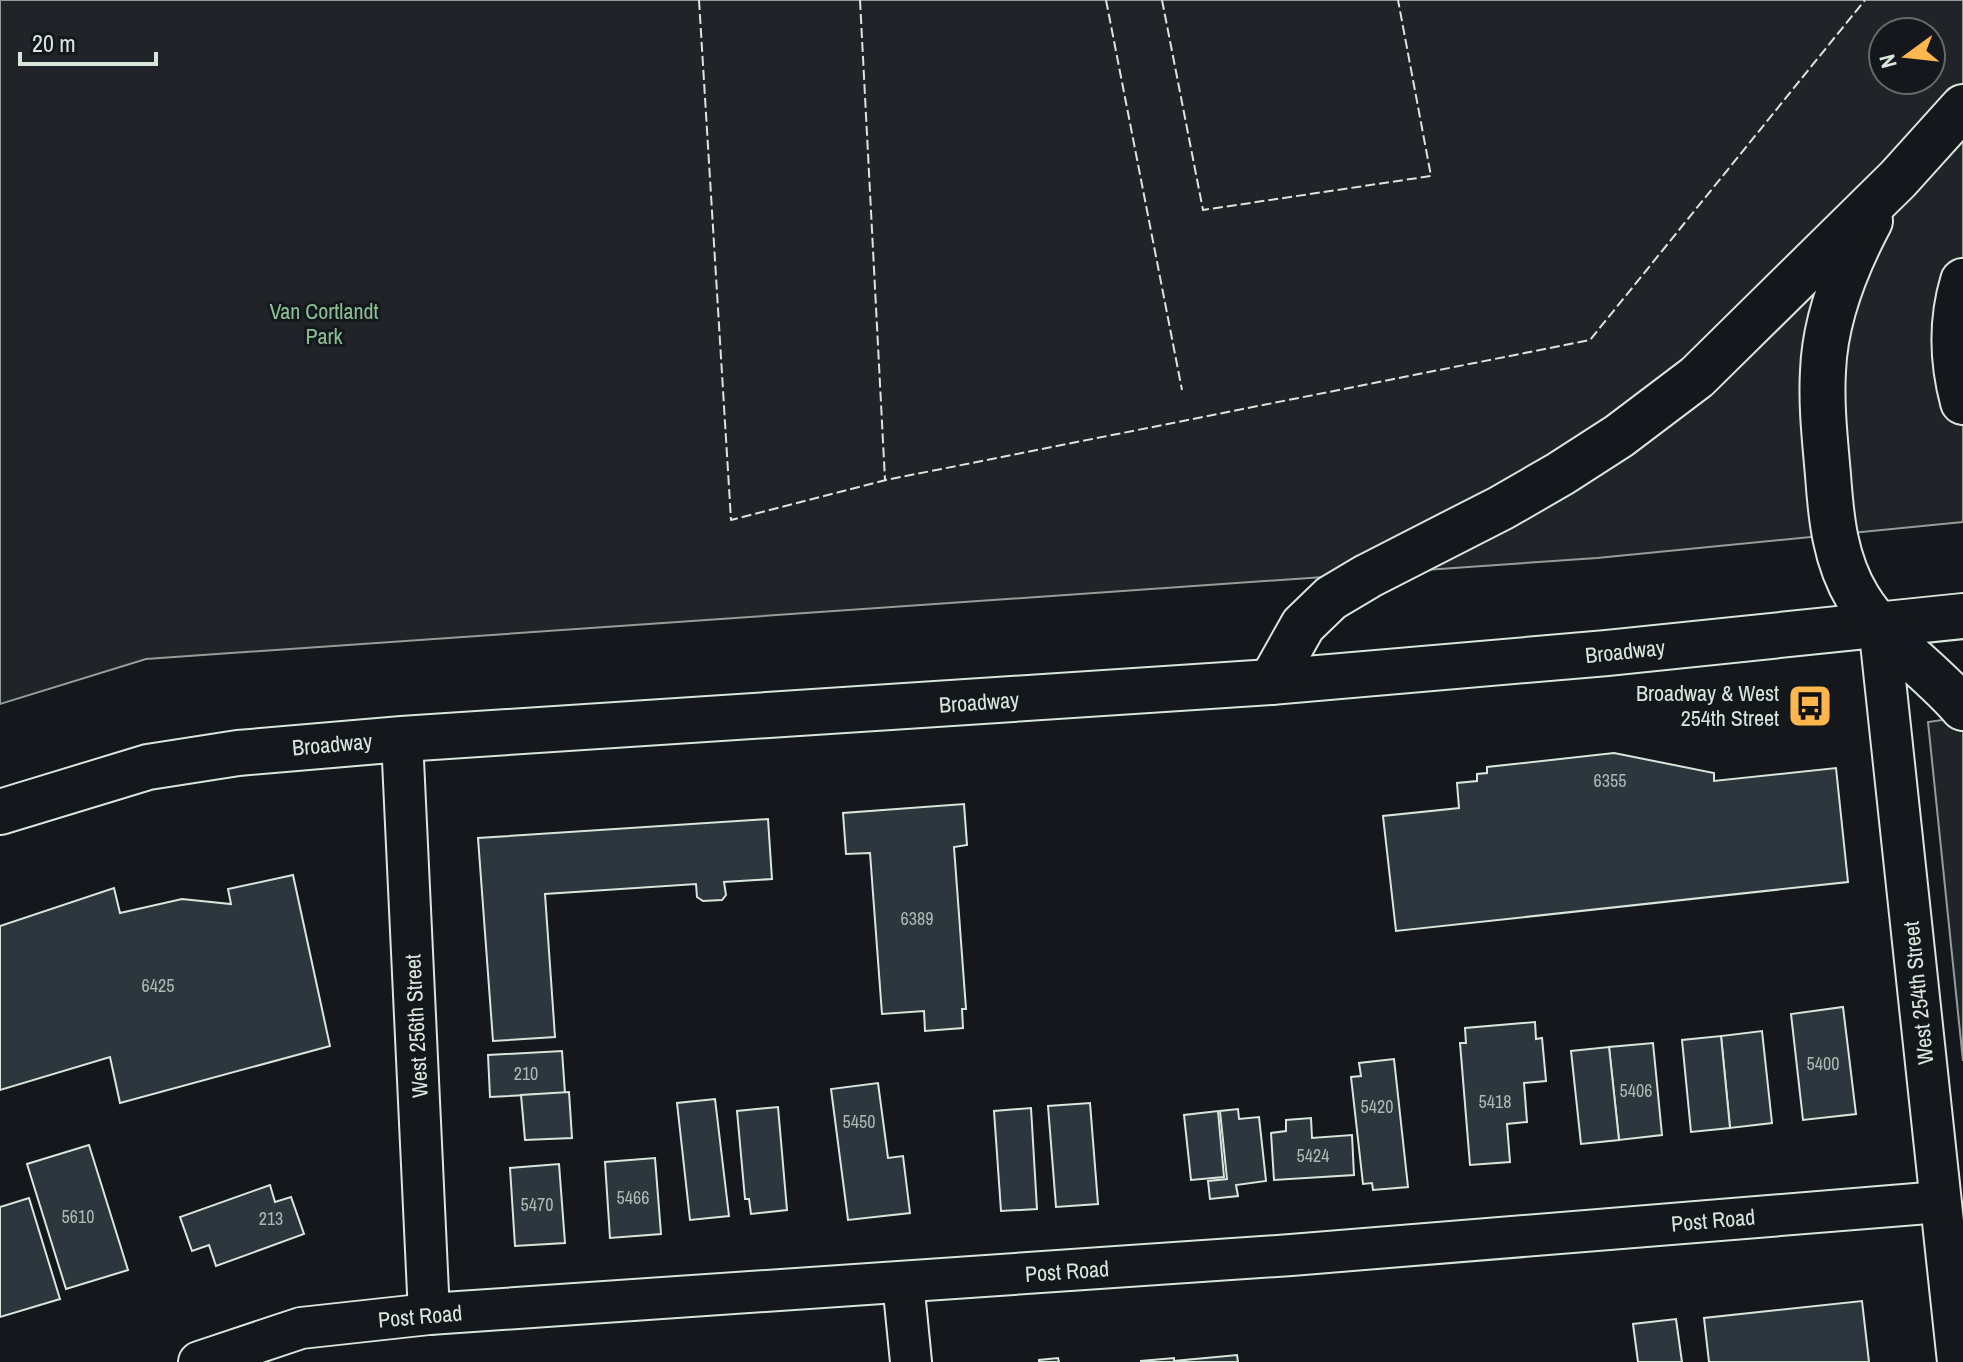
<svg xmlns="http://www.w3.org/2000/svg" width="1963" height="1362" font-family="'Archivo Narrow',sans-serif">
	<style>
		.green { fill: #202428; stroke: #939e99; stroke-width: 2; fill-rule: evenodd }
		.building { fill: #2c363c; stroke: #d8e6dc; stroke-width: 2 }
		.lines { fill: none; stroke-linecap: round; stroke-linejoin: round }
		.minor-casing { stroke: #d8e6dc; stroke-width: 44 }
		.primary-casing { stroke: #d8e6dc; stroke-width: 48 }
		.motorway-casing { stroke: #d8e6dc; stroke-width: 48 }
		.minor { stroke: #14181c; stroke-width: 40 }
		.primary { stroke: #14181c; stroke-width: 44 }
		.motorway { stroke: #14181c; stroke-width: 44 }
		.fence { stroke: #d8e6dc; stroke-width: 2; stroke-dasharray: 10 4; stroke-linecap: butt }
		.labels { text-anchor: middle; stroke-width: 6; stroke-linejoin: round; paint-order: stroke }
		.number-label { font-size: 18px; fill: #adbab4 }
		.park-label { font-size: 22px; fill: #8ac095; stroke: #14181c }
		.street-label { font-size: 22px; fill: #d8e6dc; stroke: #14181c }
		.poi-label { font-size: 22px; fill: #d8e6dc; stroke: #14181c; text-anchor: end }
	</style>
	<rect width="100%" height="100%" fill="#14181c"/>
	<g class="green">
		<path d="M0 0H1963V522L1597 558 146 659 0 704ZM1883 32H1931V80H1883Z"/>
		<path d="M1963 717V1061L1928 722Z"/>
	</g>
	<g class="building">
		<path d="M1614 753 1714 773V781L1836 768 1848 882 1396 931 1383 816 1459 808 1457 783 1477 781V774L1487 773V767Z"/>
		<path d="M964 804 967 845 954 847 966 1009H962L963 1028 925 1031 924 1011 882 1014 870 853 846 854 843 813Z"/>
		<path d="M768 819 772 879 724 882 726 895 722 900 703 901 697 897 696 884 545 894 555 1037 493 1041 478 838Z"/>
		<path d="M293 875 330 1046 120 1103 110 1057 0 1090V926L114 888 120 913 182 899 231 904 228 889Z"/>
		<path d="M1843 1007 1856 1114 1803 1120 1791 1014Z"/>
		<path d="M1535 1022 1536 1039 1542 1038 1546 1081 1524 1083 1527 1122 1507 1124 1510 1162 1470 1165 1460 1043H1466L1465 1028Z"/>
		<path d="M1762 1031 1772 1123 1730 1128 1721 1036Z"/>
		<path d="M1721 1036 1730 1128 1691 1132 1682 1040Z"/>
		<path d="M1653 1043 1662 1135 1619 1140 1609 1047Z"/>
		<path d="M1609 1047 1619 1140 1581 1144 1571 1051Z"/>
		<path d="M562 1051 565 1093 490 1097 488 1055Z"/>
		<path d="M1394 1059 1408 1187 1373 1190 1372 1183 1363 1184 1351 1077 1361 1076 1359 1063Z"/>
		<path d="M878 1083 888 1158 903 1156 910 1213 848 1220 831 1089Z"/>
		<path d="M569 1092 572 1138 525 1140 521 1095Z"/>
		<path d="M715 1099 729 1216 690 1220 677 1103Z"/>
		<path d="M1090 1103 1098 1204 1056 1207 1048 1106Z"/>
		<path d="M778 1107 787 1210 751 1214 749 1199H745L737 1111Z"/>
		<path d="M1031 1108 1037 1209 1001 1211 994 1111Z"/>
		<path d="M1238 1109 1239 1119 1259 1117 1266 1181 1236 1185 1238 1196 1210 1199 1208 1181 1227 1179 1220 1111Z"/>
		<path d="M1218 1111 1224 1177 1191 1180 1184 1115Z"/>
		<path d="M1311 1118 1312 1138 1352 1135 1354 1175 1274 1180 1271 1133 1286 1131V1120Z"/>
		<path d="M89 1145 128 1270 66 1289 27 1164Z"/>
		<path d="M655 1158 661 1234 610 1238 605 1162Z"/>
		<path d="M559 1164 565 1243 515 1246 510 1168Z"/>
		<path d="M270 1185 275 1202 291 1197 304 1234 216 1266 209 1245 192 1251 180 1217Z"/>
		<path d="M29 1198 60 1299 0 1317V1207Z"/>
		<path d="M1862 1301 1869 1362H1709L1704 1318Z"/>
		<path d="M1676 1319 1682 1362H1638L1633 1324Z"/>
		<path d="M1237 1355 1238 1362H1174V1361Z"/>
		<path d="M1058 1358 1059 1362H1039V1360Z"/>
		<path d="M1174 1358V1362H1141V1361Z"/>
	</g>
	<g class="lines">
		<g class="minor-casing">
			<g id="minor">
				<path d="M1879 624 1958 1362"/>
				<path d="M402 739 429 1314"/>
				<path d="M903 1282 911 1362"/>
				<path d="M199 1362 301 1328 429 1314 1291 1255 1940 1202"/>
			</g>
		</g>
		<g class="primary-casing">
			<path id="primary" d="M0 812 148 767 238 753 402 739 1271 682 1607 653 1963 616"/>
		</g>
		<g class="motorway-casing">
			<g id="motorway">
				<path d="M1870 221C1846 266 1825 319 1823 371 1821 406 1825 440 1828 475 1831 518 1835 560 1858 598 1884 641 1931 670 1963 708"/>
				<path d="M1963 281C1951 321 1952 361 1963 402"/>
				<path d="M1271 682 1303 625 1331 598 1368 576 1501 508 1560 474 1619 436 1697 377 1898 179 1963 107"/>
			</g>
		</g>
		<use href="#minor" class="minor"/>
		<use href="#primary" class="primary"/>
		<use href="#motorway" class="motorway"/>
		<g class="fence">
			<path d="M699 0 731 520 886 480 1590 340 1865 0"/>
			<path d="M860 0 885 480"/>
			<path d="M1106 0 1182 390"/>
			<path d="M1162 0 1203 210 1431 176 1398 0"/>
		</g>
	</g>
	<defs>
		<g id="bus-square" transform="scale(2.3)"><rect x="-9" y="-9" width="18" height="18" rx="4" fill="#ffb74d" stroke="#14181c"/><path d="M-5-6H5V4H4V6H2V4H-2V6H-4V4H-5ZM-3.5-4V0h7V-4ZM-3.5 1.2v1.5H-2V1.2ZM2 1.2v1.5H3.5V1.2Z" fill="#111"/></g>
	</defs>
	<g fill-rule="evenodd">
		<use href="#bus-square" x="1810" y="706"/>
	</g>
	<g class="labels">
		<g class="number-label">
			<text x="1610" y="787">6355</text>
			<text x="917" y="925">6389</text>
			<text x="158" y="992">6425</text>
			<text x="1823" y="1070">5400</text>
			<text x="526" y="1080">210</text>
			<text x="1636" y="1097">5406</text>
			<text x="1495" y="1108">5418</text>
			<text x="1377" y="1113">5420</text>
			<text x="859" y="1128">5450</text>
			<text x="1313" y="1162">5424</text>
			<text x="633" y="1204">5466</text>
			<text x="537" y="1211">5470</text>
			<text x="78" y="1223">5610</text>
			<text x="271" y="1225">213</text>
		</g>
		<g class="park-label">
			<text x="324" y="319">Van Cortlandt<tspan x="324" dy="25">Park</tspan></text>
		</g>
		<g class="street-label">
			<text transform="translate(1625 651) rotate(-6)" y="8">Broadway</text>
			<text transform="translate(979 702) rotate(-4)" y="8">Broadway</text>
			<text transform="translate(332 744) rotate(-5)" y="8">Broadway</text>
			<text transform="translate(1918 993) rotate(-96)" y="8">West 254th Street</text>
			<text transform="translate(416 1026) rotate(-93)" y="8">West 256th Street</text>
			<text transform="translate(1713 1220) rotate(-5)" y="8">Post Road</text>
			<text transform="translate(1067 1271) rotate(-4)" y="8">Post Road</text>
			<text transform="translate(420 1316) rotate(-5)" y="8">Post Road</text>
		</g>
		<g class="poi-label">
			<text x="1779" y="701">Broadway &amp; West<tspan x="1779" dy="25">254th Street</tspan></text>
		</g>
	</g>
	<g transform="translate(1907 56) rotate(255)"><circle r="38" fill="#14181c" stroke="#626a69" stroke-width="2"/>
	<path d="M0-6L14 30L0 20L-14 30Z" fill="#ffb74d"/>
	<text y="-12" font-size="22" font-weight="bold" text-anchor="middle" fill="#d8e6dc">N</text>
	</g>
	<path d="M20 52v12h136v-12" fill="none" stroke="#d8e6dc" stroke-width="4"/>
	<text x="32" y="52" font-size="24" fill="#d8e6dc" stroke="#14181c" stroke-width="6" paint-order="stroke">20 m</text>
</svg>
